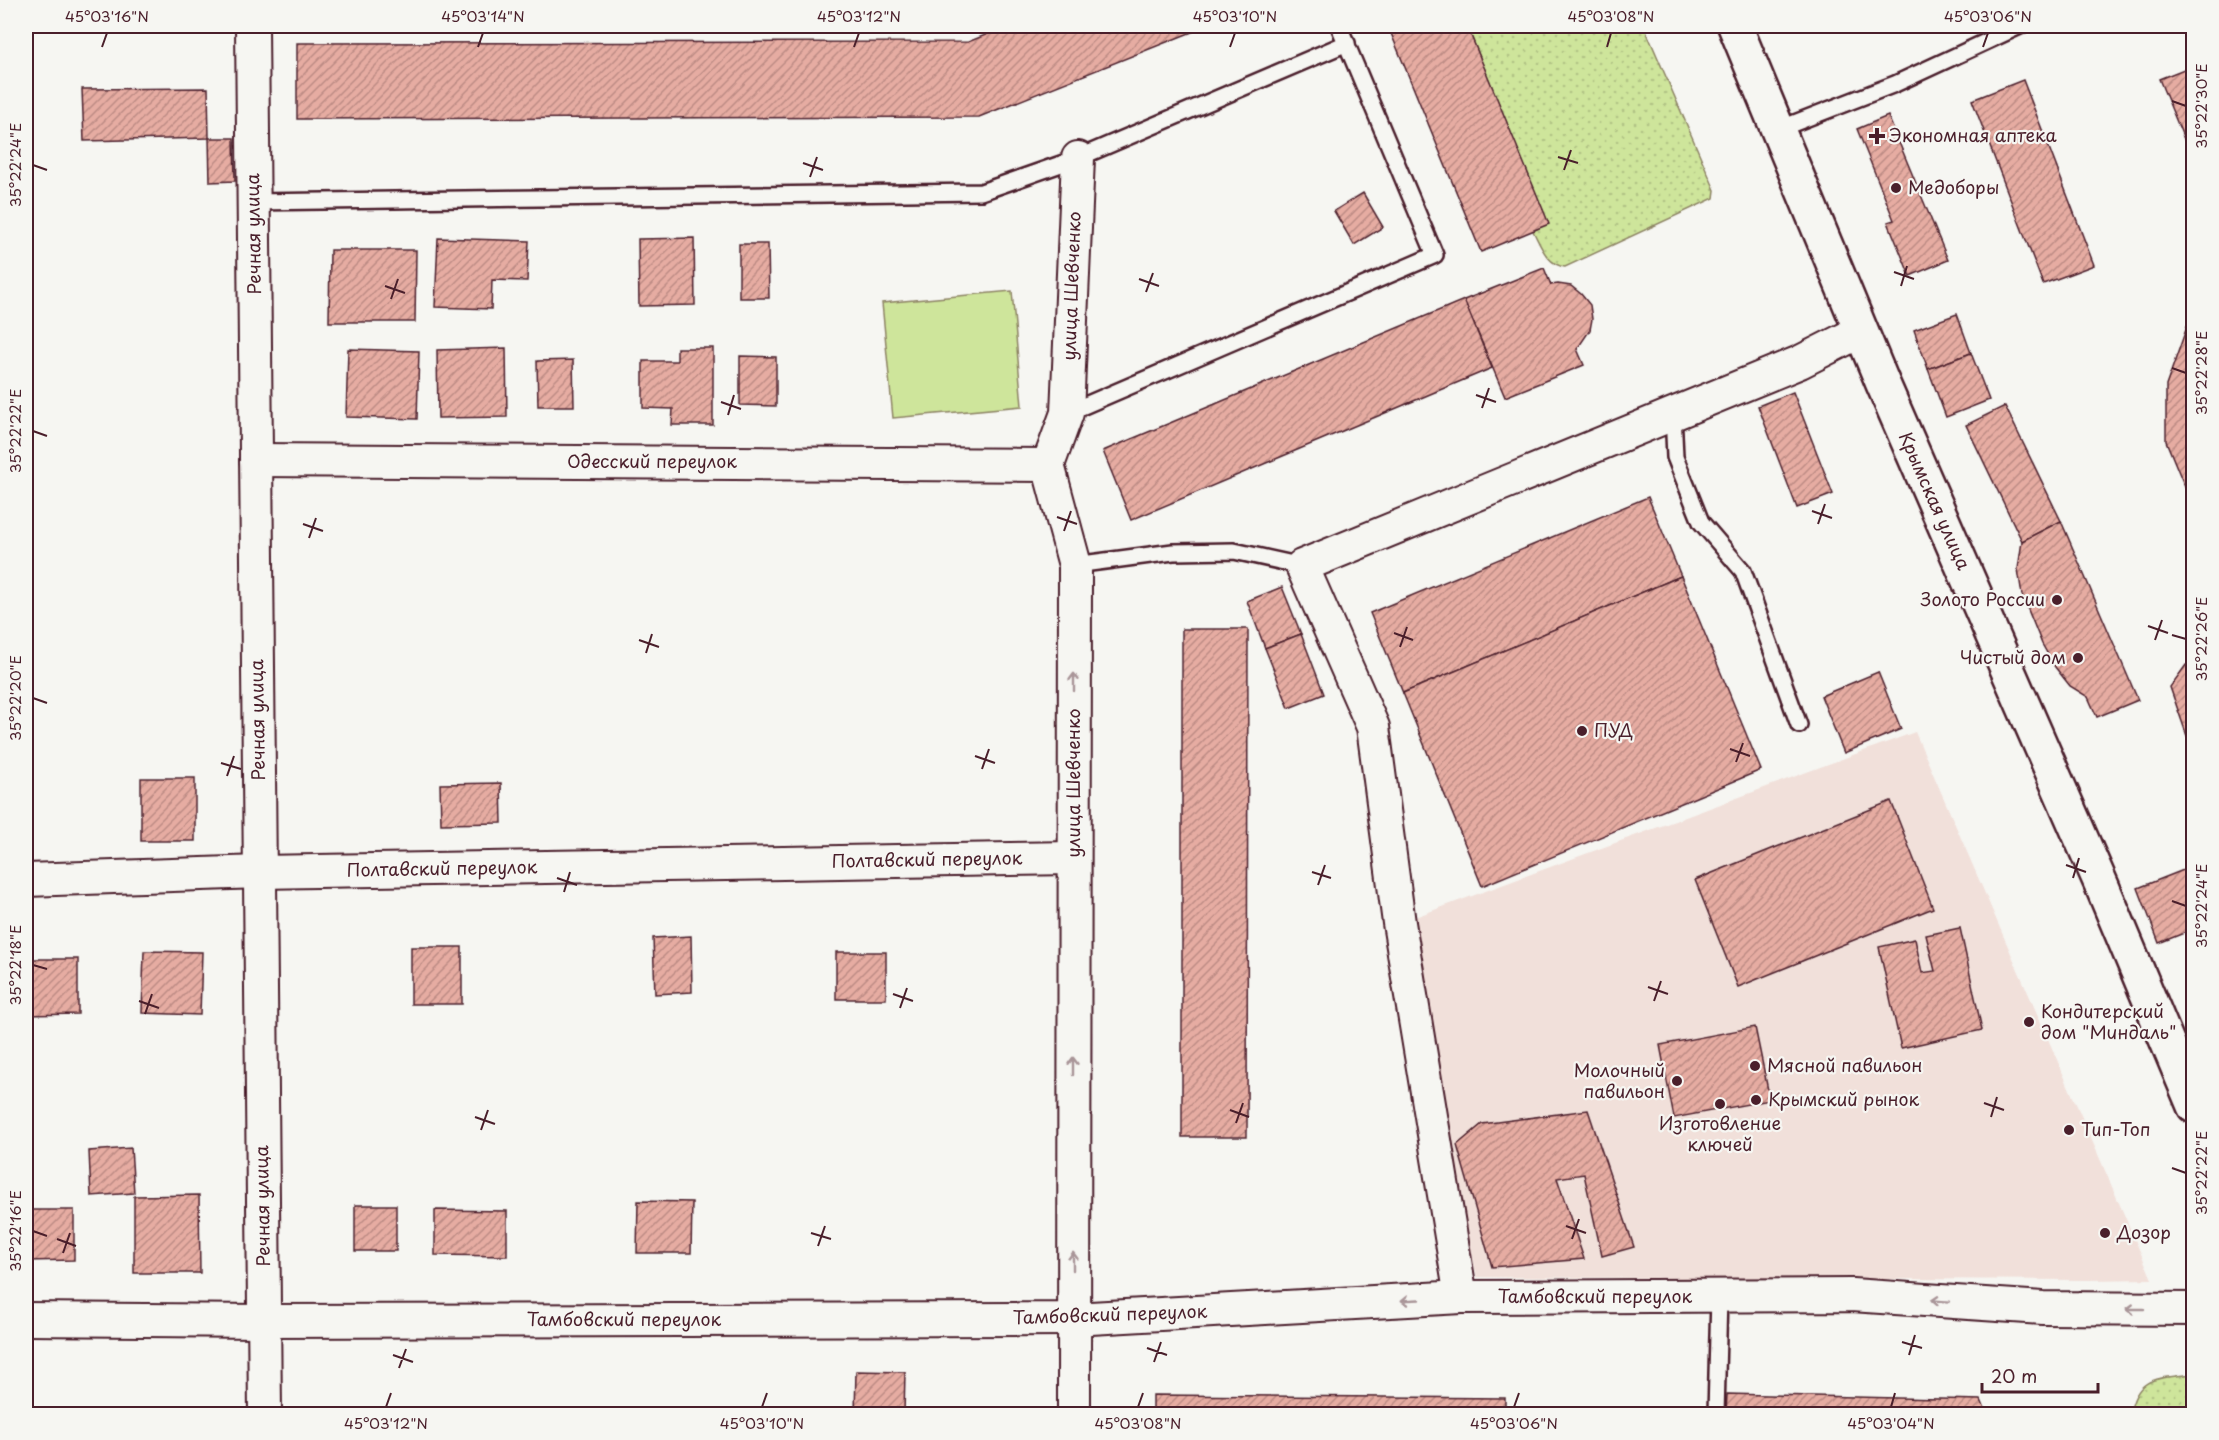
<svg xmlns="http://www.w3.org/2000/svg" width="2219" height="1440" font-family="'Playpen Sans',sans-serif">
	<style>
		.built { fill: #f1e0da }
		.grass { fill: url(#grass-dots); stroke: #8c8263; stroke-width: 1.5 }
		.pitch { fill: #cee59b; stroke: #8c8263; stroke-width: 1.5 }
		.building { fill: url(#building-hatch); stroke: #4a1f2b; stroke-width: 1.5 }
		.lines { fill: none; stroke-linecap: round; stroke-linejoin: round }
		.service-casing { stroke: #4a1f2b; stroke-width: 20 }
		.minor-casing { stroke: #4a1f2b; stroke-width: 36 }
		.secondary-casing { stroke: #4a1f2b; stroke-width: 38 }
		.service { stroke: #f6f6f2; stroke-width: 15 }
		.minor { stroke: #f6f6f2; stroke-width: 32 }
		.secondary { stroke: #f6f6f2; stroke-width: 33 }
		.oneway { stroke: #a99598 }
		.ticks { fill: none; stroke: #4a1f2b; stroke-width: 2 }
		.poi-dot { fill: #4a1f2b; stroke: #f6f6f2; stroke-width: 2 }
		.labels { text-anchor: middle; stroke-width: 4.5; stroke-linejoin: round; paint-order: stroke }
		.poi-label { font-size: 18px; fill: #4a1f2b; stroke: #f6f6f2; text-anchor: start }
		.street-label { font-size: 18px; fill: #4a1f2b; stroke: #f6f6f2 }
		.neatline { fill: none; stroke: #4a1f2b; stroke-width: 2 }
		.ticks-label { font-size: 15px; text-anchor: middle; fill: #4a1f2b }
	</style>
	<defs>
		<pattern id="grass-dots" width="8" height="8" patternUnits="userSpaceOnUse" patternTransform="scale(1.5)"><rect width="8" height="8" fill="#cee59b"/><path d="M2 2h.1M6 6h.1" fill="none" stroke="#b2c486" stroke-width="1.8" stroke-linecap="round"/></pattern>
		<pattern id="building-hatch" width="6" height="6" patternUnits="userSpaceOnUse" patternTransform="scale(1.5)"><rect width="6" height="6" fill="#e6aca2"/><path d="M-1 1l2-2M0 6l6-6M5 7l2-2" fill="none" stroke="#bc8b84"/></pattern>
	</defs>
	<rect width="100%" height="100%" fill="#f6f6f2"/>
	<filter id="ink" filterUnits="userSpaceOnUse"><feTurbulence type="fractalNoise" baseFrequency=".0167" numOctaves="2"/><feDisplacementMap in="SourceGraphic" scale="12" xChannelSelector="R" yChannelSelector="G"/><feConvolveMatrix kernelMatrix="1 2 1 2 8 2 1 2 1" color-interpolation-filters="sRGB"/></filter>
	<g filter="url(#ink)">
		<path class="built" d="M1915 732 2152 1279 2088 1280 1477 1277 1399 923Z"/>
		<g class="grass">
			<path d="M1467 26H1644L1715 190 1714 198 1565 267C1547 265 1541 246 1533 231L1548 223Z"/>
			<path d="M2193 1374V1414H2130C2137 1374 2160 1379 2193 1374Z"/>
		</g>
		<path class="pitch" d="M1012 291 1022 406 893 418 882 303Z"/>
		<g class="building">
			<path d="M1008 26H1207L979 117 297 119V43L968 42Z"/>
			<path d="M1388 26H1467L1549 224 1481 252Z"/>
			<path d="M2194 65V163L2159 79Z"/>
			<path d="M2023 80 2094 265 2043 284 1972 100Z"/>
			<path d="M208 88 209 138 84 141 82 89Z"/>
			<path d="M1888 116 1948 260 1910 276 1888 222 1894 220 1857 129Z"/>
			<path d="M209 138H234L235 181 210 182Z"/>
			<path d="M1363 193 1383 227 1354 245 1334 211Z"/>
			<path d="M438 238 529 241 527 281 492 280 491 309 435 307Z"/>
			<path d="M694 238 695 305 639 306 638 239Z"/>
			<path d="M739 244H768L769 298H739Z"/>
			<path d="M330 250H416L415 322H329Z"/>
			<path d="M1544 268 1551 285 1558 284 1571 286 1581 294 1590 305 1592 319 1590 330 1577 349 1584 365 1505 397 1464 300Z"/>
			<path d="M1464 300 1492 368 1131 520 1103 451Z"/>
			<path d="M2194 307V509L2166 441V386Z"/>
			<path d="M1957 314 1971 353 1928 369 1914 330Z"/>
			<path d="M506 348 507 417 438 418 437 350Z"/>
			<path d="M677 348H713V425H672L673 409 643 408V361H677Z"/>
			<path d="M348 349 419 351 417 419 346 417Z"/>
			<path d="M1971 353 1989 400 1946 417 1928 369Z"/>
			<path d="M740 356 776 357V406L740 405Z"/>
			<path d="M573 360 574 406H538L537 361Z"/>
			<path d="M1793 392 1833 494 1797 508 1758 406Z"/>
			<path d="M2005 406 2061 521 2022 541 1966 425Z"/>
			<path d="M1648 497 1681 576 1403 693 1370 613Z"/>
			<path d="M2061 521 2138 700 2097 717 2088 697 2070 686 2055 667 2042 644 2022 595 2018 569 2022 541Z"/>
			<path d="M1681 576 1761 770 1482 886 1403 693Z"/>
			<path d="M1282 587 1301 634 1265 648 1247 601Z"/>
			<path d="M1182 629H1248L1247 1137H1182Z"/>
			<path d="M1301 634 1324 694 1289 708 1265 648Z"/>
			<path d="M2186 665 2194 670V739L2187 736 2170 687Z"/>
			<path d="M1878 672 1901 729 1844 753 1821 696Z"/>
			<rect x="141" y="778" width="54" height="63"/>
			<path d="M501 783 502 823 441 824 440 784Z"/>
			<path d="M1891 801 1933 908 1738 987 1695 880Z"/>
			<path d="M2186 869 2194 887V929L2159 943 2138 888Z"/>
			<path d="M1960 928 1982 1030 1901 1048 1879 947 1915 939 1922 973 1935 971 1926 935Z"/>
			<path d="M691 936 692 992 655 994 653 938Z"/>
			<rect x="411" y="947" width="51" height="57"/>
			<path d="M144 951 202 952 200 1015 142 1013Z"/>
			<rect x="836" y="952" width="50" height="47"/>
			<path d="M26 959H78V1014L26 1015Z"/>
			<path d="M1755 1027 1770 1100 1674 1118 1660 1045Z"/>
			<path d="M1588 1110 1634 1247 1602 1256 1584 1174 1557 1178 1584 1259 1492 1267 1457 1145 1482 1124Z"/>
			<path d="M131 1148 134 1193 91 1196 89 1151Z"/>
			<path d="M199 1195 200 1273H134V1196Z"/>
			<path d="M638 1201 692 1202 691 1253H637Z"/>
			<rect x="355" y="1205" width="41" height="46"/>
			<path d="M26 1210H74V1260L26 1261Z"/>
			<path d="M435 1210 507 1211V1256L435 1255Z"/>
			<path d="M856 1371 905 1372 904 1414H855Z"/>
			<path d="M1727 1394 1981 1400 1987 1414H1726Z"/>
			<path d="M1153 1395 1505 1398V1414H1153Z"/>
		</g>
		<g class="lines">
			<g class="service-casing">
				<g id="service">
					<path d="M1779 129 1895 84 2020 26"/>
					<path d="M253 202 981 192 1078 158 1347 43"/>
					<path d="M1067 413 1435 255 1339 26"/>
					<path d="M1673 413 1675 457 1701 522 1743 571 1799 725"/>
					<path d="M1075 565 1173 552 1234 551 1302 566"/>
					<path d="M1716 1414 1719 1296"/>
				</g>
			</g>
			<g class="minor-casing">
				<g id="minor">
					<path d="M252 26 265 1414"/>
					<path d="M256 460 1048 465"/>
					<path d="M26 880 260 872 1074 858"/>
					<path d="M1461 1297 1399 923 1373 727 1302 566 1800 362 1861 331"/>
					<path d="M26 1319 264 1321 1073 1319 1461 1297 1852 1295 2043 1308 2194 1309"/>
					<path d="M1074 1414 1075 565 1048 465 1067 413 1078 158"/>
				</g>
			</g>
			<g class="secondary-casing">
				<path id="secondary" d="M1735 26 1883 384 2102 886 2194 1106"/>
			</g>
			<use href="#service" class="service"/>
			<use href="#minor" class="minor"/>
			<use href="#secondary" class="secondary"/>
		</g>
		<defs><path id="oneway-shaft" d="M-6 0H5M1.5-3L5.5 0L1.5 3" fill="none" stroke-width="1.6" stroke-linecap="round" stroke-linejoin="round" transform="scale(1.5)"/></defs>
		<g class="oneway">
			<use href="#oneway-shaft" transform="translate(1074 682) rotate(-90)"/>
			<use href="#oneway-shaft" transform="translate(1073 1066) rotate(-90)"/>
			<use href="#oneway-shaft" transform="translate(1073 1261) rotate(-90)"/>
			<use href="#oneway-shaft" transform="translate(1410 1300) rotate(177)"/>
			<use href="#oneway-shaft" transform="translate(1940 1301) rotate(-176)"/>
			<use href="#oneway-shaft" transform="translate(2135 1309) rotate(-180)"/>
		</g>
	</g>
	<path class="ticks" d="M102 47 107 33M478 47 483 33M854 47 859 33M1230 47 1235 33M1607 47 1611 33M1983 47 1988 33M2172 101 2186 106M1558 157 1578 163M803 163 823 170M33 165 47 170M1564 170 1571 150M810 177 817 157M1894 272 1914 279M1139 279 1159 286M385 286 405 293M1901 286 1907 266M1146 292 1153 273M391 299 398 279M2172 368 2186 373M1476 395 1496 402M721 402 741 409M1482 408 1489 388M728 415 734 395M33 431 47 436M1812 511 1832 518M1057 517 1077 524M303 524 323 531M1818 524 1825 504M1064 531 1071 511M309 538 316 518M2148 626 2168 633M1394 633 1413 640M2172 635 2186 639M639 640 659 647M2155 640 2162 620M1400 647 1407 627M646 653 652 634M33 698 47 703M1730 749 1750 756M975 756 995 763M1736 762 1743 743M221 763 241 769M982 769 989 749M227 776 234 756M2066 865 2086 872M1312 872 1331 878M557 878 577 885M2073 878 2079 858M1318 885 1325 865M564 892 570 872M2172 901 2186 906M33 965 47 969M1648 987 1668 994M893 994 913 1001M139 1001 159 1008M1654 1001 1661 981M900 1008 907 988M145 1014 152 994M1984 1103 2004 1110M1230 1110 1249 1117M475 1117 495 1124M1991 1117 1997 1097M1236 1123 1243 1103M481 1130 488 1110M2172 1168 2186 1173M1566 1226 1586 1233M33 1231 47 1236M811 1233 831 1239M57 1239 76 1246M1572 1239 1579 1219M818 1246 825 1226M63 1253 70 1233M1902 1342 1922 1348M1147 1348 1167 1355M393 1355 413 1362M1909 1355 1915 1335M1154 1362 1161 1342M399 1368 406 1349M386 1407 391 1393M762 1407 767 1393M1138 1407 1143 1393M1514 1407 1519 1393M1891 1407 1895 1393"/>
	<g class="poi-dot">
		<path d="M1874 127h6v6h6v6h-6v6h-6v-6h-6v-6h6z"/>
		<circle cx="1896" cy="188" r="6"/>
		<circle cx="2057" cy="600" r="6"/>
		<circle cx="2078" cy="658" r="6"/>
		<circle cx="1582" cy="731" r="6"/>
		<circle cx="2029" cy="1022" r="6"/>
		<circle cx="1755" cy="1066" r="6"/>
		<circle cx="1677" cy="1081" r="6"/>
		<circle cx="1756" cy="1100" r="6"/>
		<circle cx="1720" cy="1104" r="6"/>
		<circle cx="2069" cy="1130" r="6"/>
		<circle cx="2105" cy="1233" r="6"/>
	</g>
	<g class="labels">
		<g class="poi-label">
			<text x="1889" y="142">Экономная аптека</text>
			<text x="1908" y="194">Медоборы</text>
			<text x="2045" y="606" text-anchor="end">Золото России</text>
			<text x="2066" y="664" text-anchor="end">Чистый дом</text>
			<text x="1594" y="737">ПУД</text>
			<text x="2041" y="1018">Кондитерский<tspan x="2041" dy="21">дом "Миндаль"</tspan></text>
			<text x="1767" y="1072">Мясной павильон</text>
			<text x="1665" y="1077" text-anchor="end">Молочный<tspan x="1665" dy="21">павильон</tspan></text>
			<text x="1768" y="1106">Крымский рынок</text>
			<text x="1720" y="1130" text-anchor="middle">Изготовление<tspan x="1720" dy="21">ключей</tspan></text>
			<text x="2081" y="1136">Тип-Топ</text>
			<text x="2117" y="1239">Дозор</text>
		</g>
		<g class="street-label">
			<text transform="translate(254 234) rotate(-91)" y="6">Речная улица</text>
			<text transform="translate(1072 286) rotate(-88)" y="6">улица Шевченко</text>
			<text x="652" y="468">Одесский переулок</text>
			<text transform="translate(1934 501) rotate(66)" y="6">Крымская улица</text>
			<text transform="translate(258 720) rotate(-91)" y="6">Речная улица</text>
			<text transform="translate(1074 783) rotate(-90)" y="6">улица Шевченко</text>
			<text transform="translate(927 860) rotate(-1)" y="6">Полтавский переулок</text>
			<text transform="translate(442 869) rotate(-1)" y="6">Полтавский переулок</text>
			<text transform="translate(263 1206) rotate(-91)" y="6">Речная улица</text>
			<text x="1595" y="1303">Тамбовский переулок</text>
			<text transform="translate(1110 1315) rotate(-2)" y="6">Тамбовский переулок</text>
			<text x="624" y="1326">Тамбовский переулок</text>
		</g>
	</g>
	<rect width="2219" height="1440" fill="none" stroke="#f6f6f2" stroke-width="66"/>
	<path d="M1982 1383v9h116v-9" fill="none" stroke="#4a1f2b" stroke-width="3"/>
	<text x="1991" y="1383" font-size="18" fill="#4a1f2b" stroke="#f6f6f2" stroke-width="4.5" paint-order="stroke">20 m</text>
	<rect x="33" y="33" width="2153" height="1374" class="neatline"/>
	<g class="ticks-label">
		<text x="107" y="22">45°03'16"N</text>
		<text x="483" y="22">45°03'14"N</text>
		<text x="859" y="22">45°03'12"N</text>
		<text x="1235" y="22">45°03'10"N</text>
		<text x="1611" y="22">45°03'08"N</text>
		<text x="1988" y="22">45°03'06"N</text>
		<text transform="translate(2202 106) rotate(-90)" y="5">35°22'30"E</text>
		<text transform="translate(16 165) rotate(-90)" y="5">35°22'24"E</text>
		<text transform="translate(2202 373) rotate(-90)" y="5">35°22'28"E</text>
		<text transform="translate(16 431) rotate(-90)" y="5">35°22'22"E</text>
		<text transform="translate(2202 639) rotate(-90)" y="5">35°22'26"E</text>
		<text transform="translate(16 698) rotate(-90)" y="5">35°22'20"E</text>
		<text transform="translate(2202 906) rotate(-90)" y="5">35°22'24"E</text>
		<text transform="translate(16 965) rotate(-90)" y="5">35°22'18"E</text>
		<text transform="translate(2202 1173) rotate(-90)" y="5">35°22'22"E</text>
		<text transform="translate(16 1231) rotate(-90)" y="5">35°22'16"E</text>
		<text x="386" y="1429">45°03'12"N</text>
		<text x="762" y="1429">45°03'10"N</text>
		<text x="1138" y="1429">45°03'08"N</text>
		<text x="1514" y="1429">45°03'06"N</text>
		<text x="1891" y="1429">45°03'04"N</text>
	</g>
</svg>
